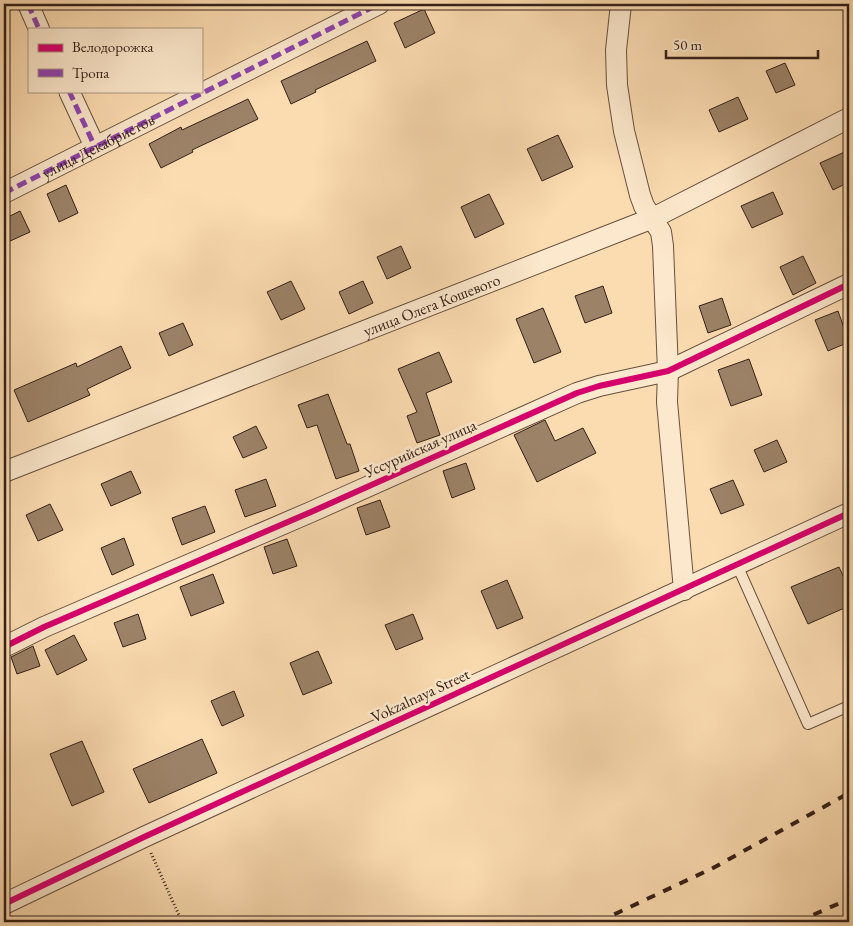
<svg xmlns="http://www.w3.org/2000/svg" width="853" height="926" font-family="'EB Garamond',serif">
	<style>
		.building { fill: #9c8267; stroke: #352118 }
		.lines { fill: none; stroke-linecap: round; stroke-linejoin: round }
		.service-casing { stroke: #66503e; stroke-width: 12 }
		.minor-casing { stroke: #66503e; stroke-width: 22 }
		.path { stroke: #352118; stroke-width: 3; stroke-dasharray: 1 2.5; stroke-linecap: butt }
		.service { stroke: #fce8cc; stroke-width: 10 }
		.minor { stroke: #fce8cc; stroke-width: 20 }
		.rail { stroke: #352118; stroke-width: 4; stroke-dasharray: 9 9; stroke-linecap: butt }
		.quiet { stroke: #8e44ad; stroke-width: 5; stroke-dasharray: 10 5; stroke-linecap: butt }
		.cycleway-casing { stroke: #fce8cc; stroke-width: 9 }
		.cycleway { stroke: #d6006c; stroke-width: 6 }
		.labels { text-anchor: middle; stroke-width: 5; stroke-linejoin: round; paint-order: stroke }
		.street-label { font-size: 16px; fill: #352118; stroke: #fce8cc }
	</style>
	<rect width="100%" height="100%" fill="#fbdbb0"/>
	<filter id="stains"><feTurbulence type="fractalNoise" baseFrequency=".004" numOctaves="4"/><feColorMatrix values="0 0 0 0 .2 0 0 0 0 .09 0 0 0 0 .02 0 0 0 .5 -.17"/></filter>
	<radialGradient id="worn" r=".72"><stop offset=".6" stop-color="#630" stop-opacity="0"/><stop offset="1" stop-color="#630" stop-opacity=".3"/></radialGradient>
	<g class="building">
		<path d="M424 9 435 33 405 48 394 23Z"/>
		<path d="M367 41 376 61 315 90 316 92 291 104 281 81Z"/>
		<path d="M785 63 795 85 776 93 766 71Z"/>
		<path d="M738 97 748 119 719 132 709 110Z"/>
		<path d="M248 99 258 119 192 150 193 152 161 168 149 144 181 127 182 130Z"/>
		<path d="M558 135 573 167 542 181 527 149Z"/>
		<path d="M849 150V182L833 190 820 163Z"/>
		<path d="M66 185 78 213 59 222 47 194Z"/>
		<path d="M773 192 783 214 752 228 741 206Z"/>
		<path d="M489 194 504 224 475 238 461 207Z"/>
		<path d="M20 211 30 232 8 242 4 233V219Z"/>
		<path d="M401 246 411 268 387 279 377 257Z"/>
		<path d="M803 256 816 283 793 295 780 267Z"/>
		<path d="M291 281 305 309 281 320 267 292Z"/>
		<path d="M363 281 373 303 349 314 339 292Z"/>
		<path d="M603 286 612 313 585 323 575 296Z"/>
		<path d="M722 298 731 325 708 333 699 306Z"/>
		<path d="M543 308 561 352 534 363 516 319Z"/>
		<path d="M838 311 849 342 828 351 815 320Z"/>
		<path d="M183 323 193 345 169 356 159 333Z"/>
		<path d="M121 346 131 368 87 389 90 395 28 422 14 390 76 363 77 367Z"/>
		<path d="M439 352 452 382 426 393 440 435 417 443 407 416 417 412 398 369Z"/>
		<path d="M749 359 762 395 731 406 718 370Z"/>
		<path d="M328 394 347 444H350L359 471 336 479 317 425 307 428 298 405Z"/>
		<path d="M545 420 555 441 583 428 596 453 537 482 514 435Z"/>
		<path d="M256 426 267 448 243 458 233 437Z"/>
		<path d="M777 440 787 462 764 472 754 450Z"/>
		<path d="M466 463 475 489 452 498 443 471Z"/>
		<path d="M131 471 141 493 111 506 101 484Z"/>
		<path d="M266 479 276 506 245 517 235 490Z"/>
		<path d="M733 480 744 505 721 514 710 489Z"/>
		<path d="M380 500 390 527 366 535 357 508Z"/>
		<path d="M50 504 63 530 38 541 26 515Z"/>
		<path d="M205 506 215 532 182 545 172 518Z"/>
		<path d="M124 538 134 565 112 575 101 548Z"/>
		<path d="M287 539 297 566 273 574 264 547Z"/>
		<path d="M839 567 849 589V606L808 624 791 587Z"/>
		<path d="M213 574 224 603 191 616 180 587Z"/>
		<path d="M507 580 523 618 497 629 481 591Z"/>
		<path d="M138 614 146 639 123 647 114 623Z"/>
		<path d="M413 614 423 639 396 650 385 625Z"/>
		<path d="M74 635 87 660 57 675 45 650Z"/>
		<path d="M33 646 40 666 17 674 11 657Z"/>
		<path d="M318 651 332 683 303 695 290 663Z"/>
		<path d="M234 691 244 716 222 726 211 701Z"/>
		<path d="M202 739 217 773 149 803 133 769Z"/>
		<path d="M82 741 104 792 72 806 50 754Z"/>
	</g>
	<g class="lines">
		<g class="service-casing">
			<path id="service" d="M737 565 808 724 849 706"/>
		</g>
		<g class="minor-casing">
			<g id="minor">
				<path d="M28 4 39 29"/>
				<path d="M621 4 616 50 617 85 624 131 640 195 644 206 661 232 663 246 668 371 667 402 684 590"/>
				<path d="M69 91 95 147"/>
				<path id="s1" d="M4 193 379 4"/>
				<path id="s2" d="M4 472 653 218 849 118"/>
				<path d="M4 647 44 627 311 512 577 393 599 386 668 371 849 284"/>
				<path d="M4 904 144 837 849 513"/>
			</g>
		</g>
		<path class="path" d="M151 853 182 922"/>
		<use href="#service" class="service"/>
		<use href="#minor" class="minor"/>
		<g class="rail">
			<path d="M598 922 713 868 849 793"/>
			<path d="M797 922 849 899"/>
		</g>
		<g class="quiet">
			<path d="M28 4 39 29"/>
			<path d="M69 91 95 147"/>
			<path d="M4 193 379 4"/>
		</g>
		<g class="cycleway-casing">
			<g id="cycleway">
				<path d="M4 647 44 627 311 512 577 393 599 386 668 371 849 284"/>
				<path d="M4 904 144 837 849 513"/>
			</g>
		</g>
		<use href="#cycleway" class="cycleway"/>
	</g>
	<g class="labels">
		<g class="street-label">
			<text dy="6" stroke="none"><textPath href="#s1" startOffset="105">улица Декабристов</textPath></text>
			<text dy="6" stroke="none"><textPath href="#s2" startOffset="459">улица Олега Кошевого</textPath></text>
			<text transform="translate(420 448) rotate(-24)" y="6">Уссурийская улица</text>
			<text transform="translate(420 695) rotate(-25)" y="6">Vokzalnaya Street</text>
		</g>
	</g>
	<rect width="853" height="926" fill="none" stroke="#fbdbb0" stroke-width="20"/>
	<rect x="5" y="5" width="843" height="916" fill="none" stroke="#352118" stroke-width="2.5"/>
	<rect x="10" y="10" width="833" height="906" fill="none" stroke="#352118"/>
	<rect x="28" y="28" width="175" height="65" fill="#fce8cc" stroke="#ac9884"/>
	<rect x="38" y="44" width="25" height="8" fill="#d6006c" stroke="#ac9884"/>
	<text x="72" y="52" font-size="15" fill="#352118">Велодорожка</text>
	<rect x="38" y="69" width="25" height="8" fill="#8e44ad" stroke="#ac9884"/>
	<text x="72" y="78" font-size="15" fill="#352118">Тропа</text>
	<path d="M666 50v8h152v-8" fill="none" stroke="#352118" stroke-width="2.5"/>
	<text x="673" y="50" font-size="15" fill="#352118" stroke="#fce8cc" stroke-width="4" paint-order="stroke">50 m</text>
	<rect width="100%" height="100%" filter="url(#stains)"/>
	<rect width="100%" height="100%" fill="url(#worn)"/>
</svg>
